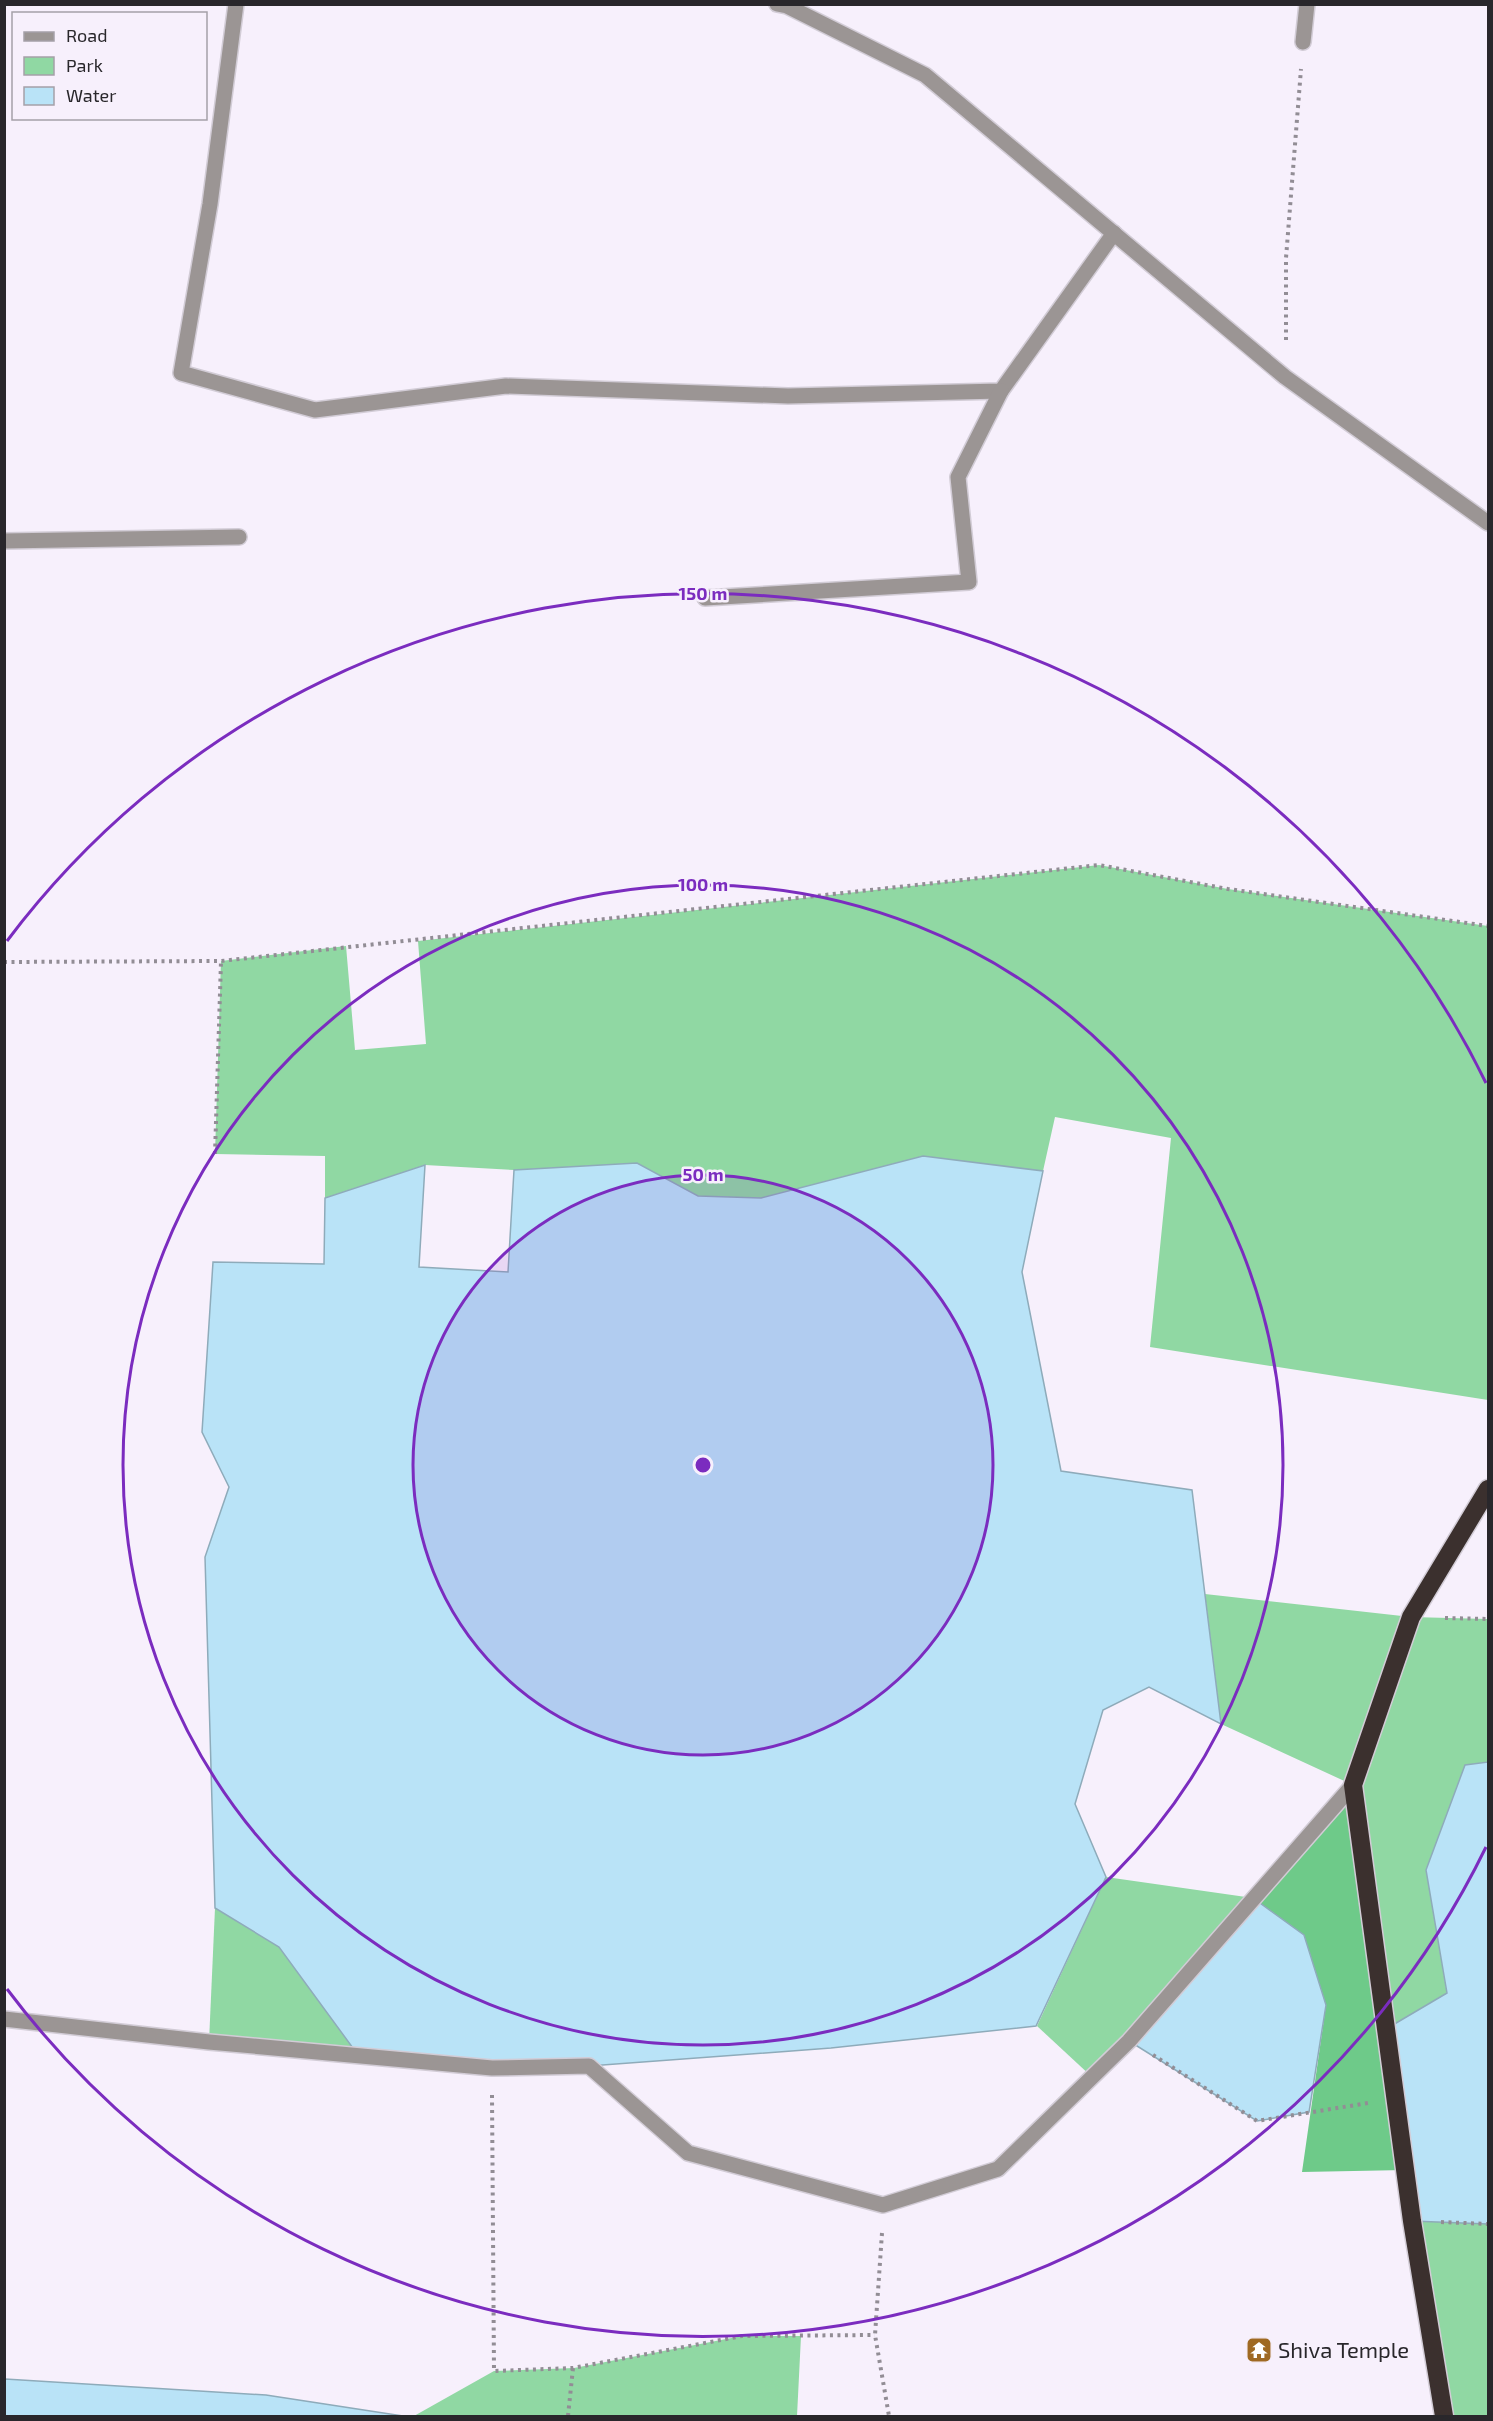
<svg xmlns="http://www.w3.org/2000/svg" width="1493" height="2421" font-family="'Exo 2',sans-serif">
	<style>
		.green { fill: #90d8a3 }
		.forest { fill: #6eca89 }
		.water { fill: #b9e3f7; stroke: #8eabba; stroke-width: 1.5 }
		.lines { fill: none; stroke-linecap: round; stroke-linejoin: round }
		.minor-casing { stroke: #d2ccd6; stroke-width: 18 }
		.highway-casing { stroke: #d2ccd6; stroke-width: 21 }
		.path { stroke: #928d95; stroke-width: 4; stroke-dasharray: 3 4.5; stroke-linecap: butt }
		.minor { stroke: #9b9594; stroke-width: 15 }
		.highway { stroke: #3b302e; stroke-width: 18 }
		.ring { fill: none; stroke: #7b2cbf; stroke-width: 3 }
		.labels { text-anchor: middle; stroke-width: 5; stroke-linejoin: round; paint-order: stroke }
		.poi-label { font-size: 22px; fill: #29272b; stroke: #f7f0fc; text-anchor: start }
		.centre { fill: #7b2cbf; stroke: #f7f0fc; stroke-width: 3 }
		.ring-label { font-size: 18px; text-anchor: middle; font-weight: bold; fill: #7b2cbf; stroke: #f7f0fc; stroke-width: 5; stroke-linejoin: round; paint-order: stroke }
	</style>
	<rect width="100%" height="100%" fill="#f7f0fc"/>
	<g class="green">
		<path d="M1099 865 1228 889 1488 926V1400L1150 1347 1171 1138 1055 1117 1043 1171 923 1156 761 1198 698 1196 637 1163 514 1170 425 1165 325 1198V1156L215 1154 221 961 346 946 355 1050 426 1044 418 941Z"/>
		<path d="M1205 1594 1411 1617 1488 1619V1762L1465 1765 1426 1870 1447 1994 1386 2029 1353 1785 1221 1724Z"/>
		<path d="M1106 1877 1253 1898 1092 2077 1037 2026Z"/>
		<path d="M215 1908 279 1947 358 2055 209 2042Z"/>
		<path d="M1412 2221 1488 2224V2416H1444Z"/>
		<path d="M742 2336H801L797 2416H414L494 2371 574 2368Z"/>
	</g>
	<path class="forest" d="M1353 1785 1405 2170 1302 2172 1326 2005 1253 1898Z"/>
	<g class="water">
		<path d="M923 1156 1043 1171 1022 1272 1061 1471 1192 1490 1221 1724 1149 1687 1103 1710 1075 1804 1106 1877 1036 2026 831 2048 589 2066 358 2055 279 1947 215 1908 205 1557 229 1487 202 1432 213 1262 324 1264 325 1198 425 1165 419 1267 508 1272 514 1170 637 1163 698 1196 761 1198Z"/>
		<path d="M1488 1762V2224L1412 2221 1386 2029 1447 1993 1426 1870 1465 1765Z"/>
		<path d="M1253 1898 1304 1935 1326 2005 1309 2112 1257 2121 1129 2041Z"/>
		<path d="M5 2379 266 2395 403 2416H5Z"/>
	</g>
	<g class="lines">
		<g class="minor-casing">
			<g id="minor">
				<path d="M236 4 210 204 181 373 315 410 506 386 788 396 1001 391 1114 233"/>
				<path d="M777 4 787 6 925 75 1285 377 1488 523"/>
				<path d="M1303 42 1307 4"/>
				<path d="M4 541 239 537"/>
				<path d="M705 598 969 582 958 477 1001 391"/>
				<path d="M4 2019 209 2042 492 2068 589 2066 688 2153 883 2205 998 2169 1129 2041 1353 1785"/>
			</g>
		</g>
		<g class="highway-casing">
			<path id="highway" d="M1444 2416 1412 2221 1353 1785 1411 1617 1488 1489"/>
		</g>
		<g class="path">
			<path d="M1286 340V258L1301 69"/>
			<path d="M4 962 221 961 1099 865 1228 889 1488 926"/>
			<path d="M215 1154 221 961"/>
			<path d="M1445 1618 1488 1619"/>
			<path d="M1153 2055 1257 2121 1368 2103"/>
			<path d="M492 2095 494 2371 573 2368 742 2336 875 2335"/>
			<path d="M1441 2222 1488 2224"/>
			<path d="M882 2233 875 2335 889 2416"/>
			<path d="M568 2416 573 2368"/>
		</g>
		<use href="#minor" class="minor"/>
		<use href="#highway" class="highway"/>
	</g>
	<circle cx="703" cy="1465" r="290" fill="#7b2cbf" fill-opacity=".12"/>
	<g class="ring">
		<circle cx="703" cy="1465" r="290"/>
		<circle cx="703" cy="1465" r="580"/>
		<path d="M1486 1847A871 871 0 0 1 7 1989M7 941A871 871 0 0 1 1486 1083"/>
	</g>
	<defs>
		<g id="temple-square" transform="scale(1.35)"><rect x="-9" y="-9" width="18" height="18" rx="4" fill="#9f6922" stroke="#f7f0fc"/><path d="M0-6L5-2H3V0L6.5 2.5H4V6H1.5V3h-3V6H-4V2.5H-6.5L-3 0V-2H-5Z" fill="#fff"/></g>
	</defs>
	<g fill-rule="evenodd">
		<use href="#temple-square" x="1259" y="2350"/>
	</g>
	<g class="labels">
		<g class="poi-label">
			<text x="1278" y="2358">Shiva Temple</text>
		</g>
	</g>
	<circle cx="703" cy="1465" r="9" class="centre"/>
	<g class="ring-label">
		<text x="703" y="600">150 m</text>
		<text x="703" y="891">100 m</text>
		<text x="703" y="1181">50 m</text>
	</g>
	<rect width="1493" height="2421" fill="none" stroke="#29272b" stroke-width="12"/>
	<rect x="12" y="12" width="195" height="108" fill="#f7f0fc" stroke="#a5a0a8" stroke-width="1.5"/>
	<rect x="24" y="32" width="30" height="9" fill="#9b9594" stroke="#a5a0a8" stroke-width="1.5"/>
	<text x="66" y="42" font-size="18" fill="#29272b">Road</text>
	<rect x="24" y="57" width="30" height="18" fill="#90d8a3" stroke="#a5a0a8" stroke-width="1.5"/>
	<text x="66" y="72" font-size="18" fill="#29272b">Park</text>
	<rect x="24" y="87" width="30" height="18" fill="#b9e3f7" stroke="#a5a0a8" stroke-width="1.5"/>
	<text x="66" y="102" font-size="18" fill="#29272b">Water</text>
</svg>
